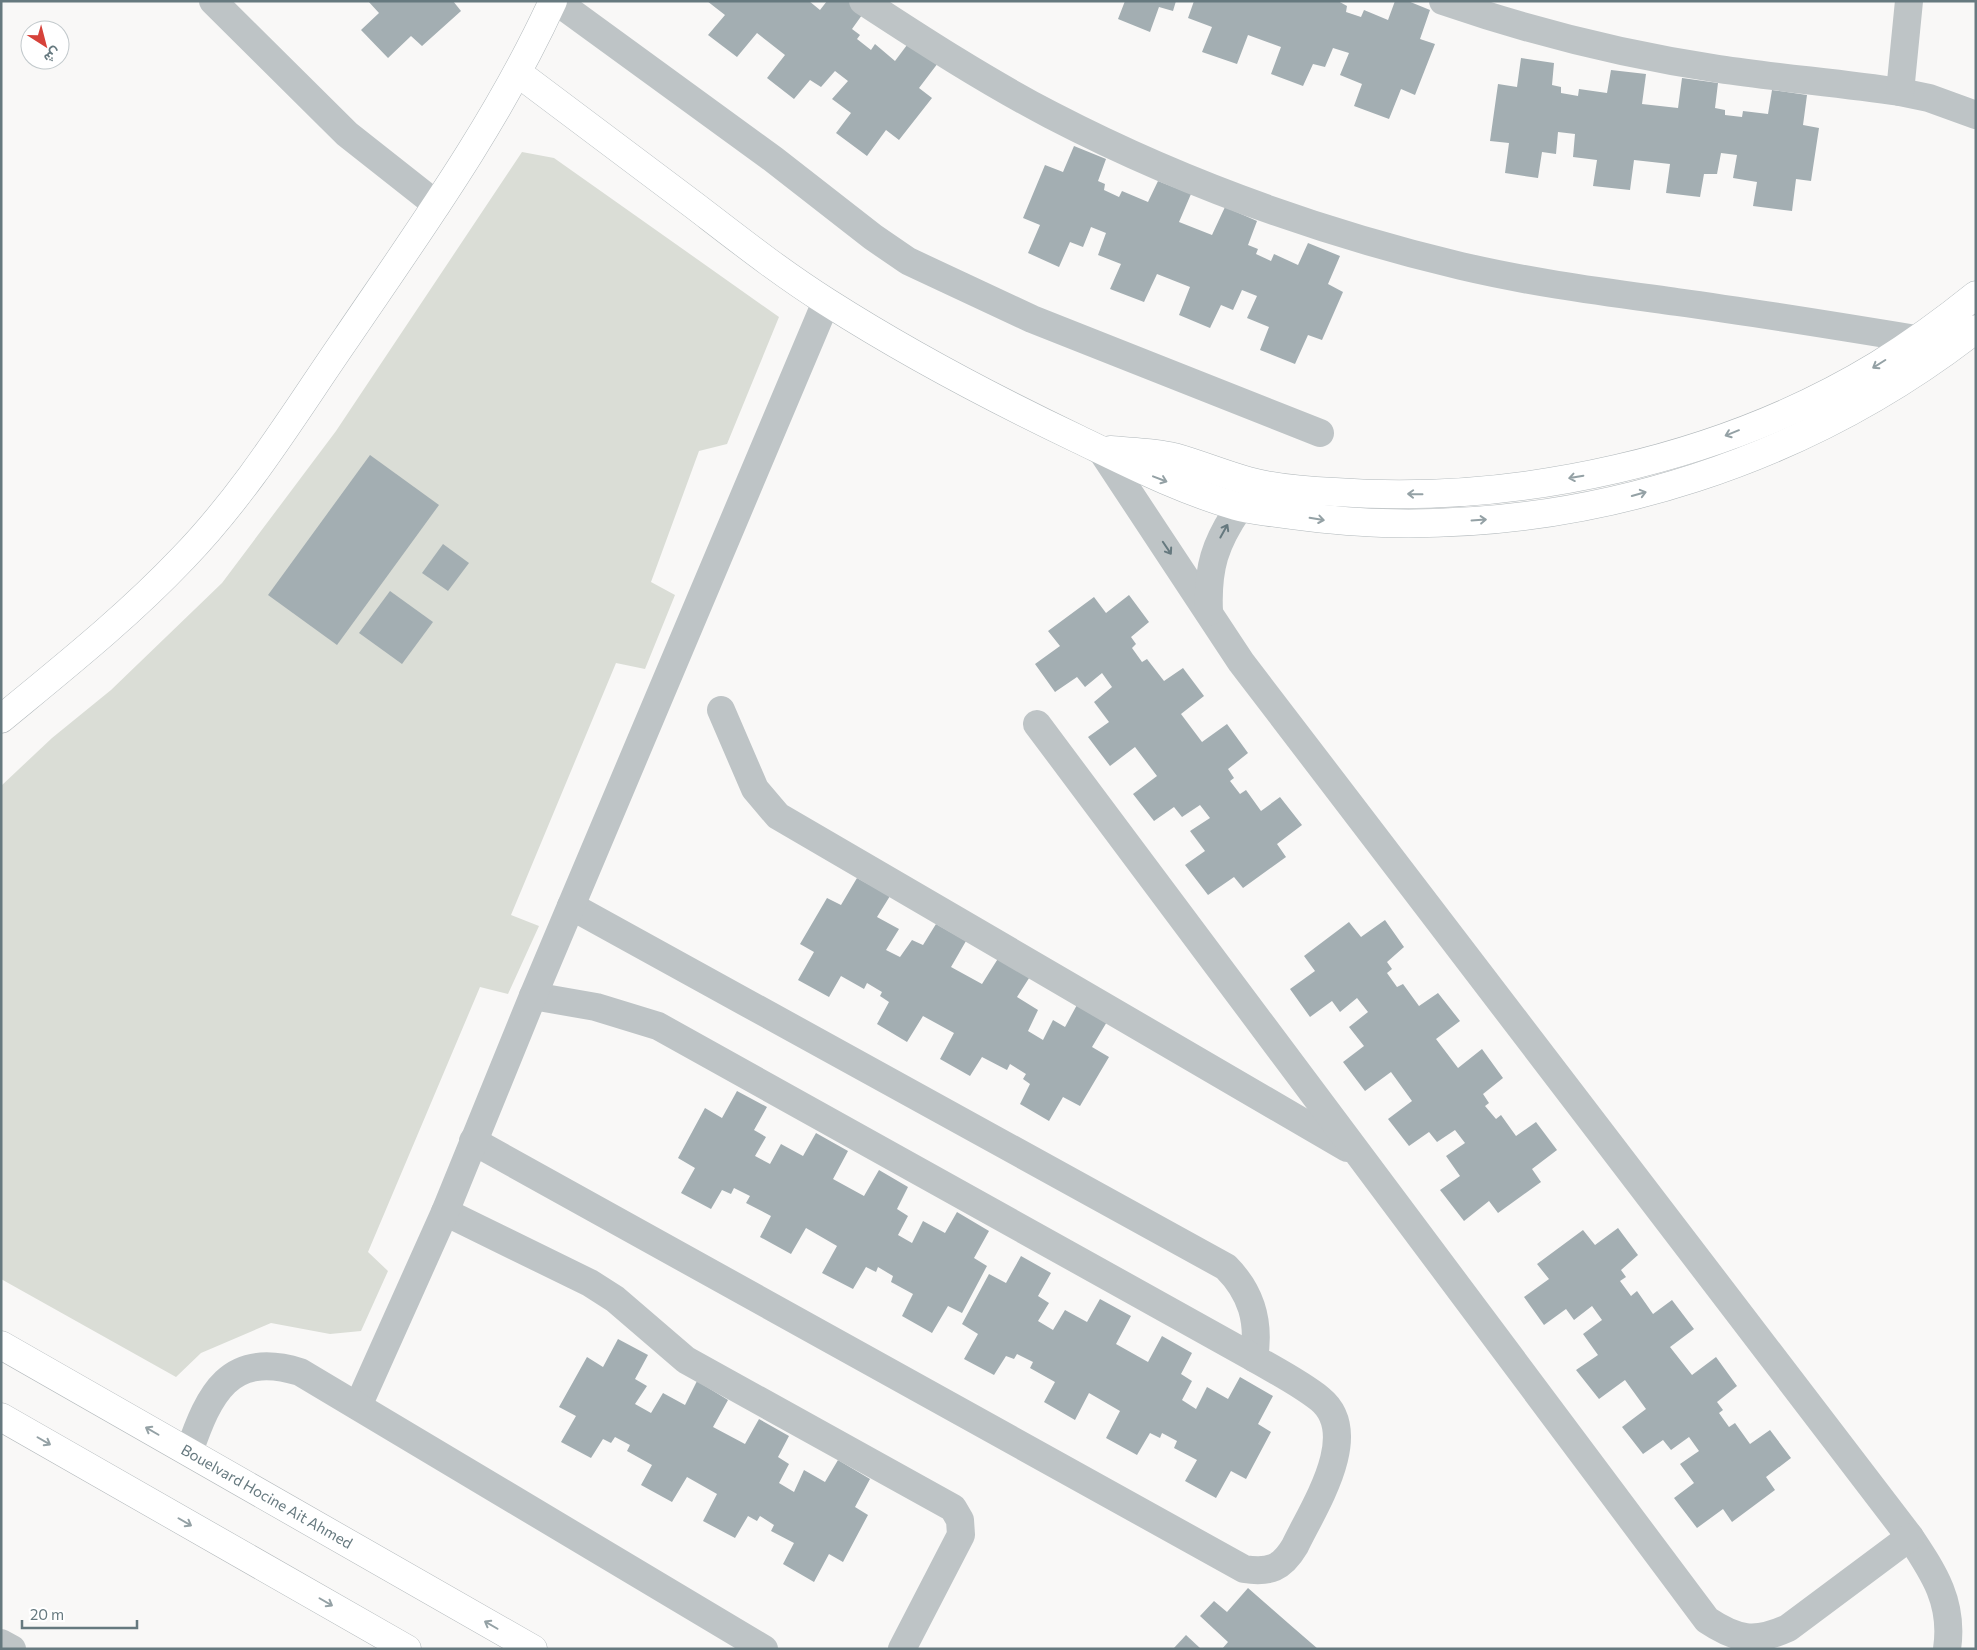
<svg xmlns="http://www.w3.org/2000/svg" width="1977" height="1650" font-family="Commissioner,Vazirmatn,sans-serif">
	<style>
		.green { fill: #daddd6 }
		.building { fill: #a3aeb2 }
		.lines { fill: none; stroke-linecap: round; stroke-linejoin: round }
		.secondary-casing { stroke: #b1b8bb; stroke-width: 29 }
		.primary-casing { stroke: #b2b8bb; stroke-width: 29 }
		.street { stroke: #bec4c6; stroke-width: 28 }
		.secondary { stroke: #fff; stroke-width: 28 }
		.primary { stroke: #fff; stroke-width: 28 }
		.oneway { stroke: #94a1a5 }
		.oneway2 { stroke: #66797f }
		.labels { text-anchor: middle; stroke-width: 5; stroke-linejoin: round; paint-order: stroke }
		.street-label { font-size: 15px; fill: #66797f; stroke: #fff }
	</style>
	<rect width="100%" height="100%" fill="#f9f8f7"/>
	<path class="green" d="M522 152 554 158 779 317 727 444 699 451 651 582 675 595 645 669 616 663 511 915 539 926 508 994 480 987 368 1252 388 1271 361 1331 330 1334 271 1323 201 1353 176 1377 1 1279V786L52 738 111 690 222 583 336 431Z"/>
	<g class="building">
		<path d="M368 1H453L461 11 422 46 411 36 388 58 361 30 379 13Z"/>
		<path d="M707 1H809L820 10 827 1H859L867 8 852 29 860 35 857 39 871 50 875 44 895 61 910 41 938 63 919 88 932 98 899 140 886 130 867 156 836 133 851 113 832 99 848 81 835 71 821 87 810 80 794 99 767 78 785 55 757 33 737 57 708 35 725 15Z"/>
		<path d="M1125 1H1176L1173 11 1159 7 1150 32 1118 19Z"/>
		<path d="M1194 1H1338L1347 6 1346 12 1361 17 1364 10 1388 20 1395 1H1408L1430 10 1420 39 1435 44 1415 95 1401 89 1389 119 1354 106 1362 84 1340 75 1349 53 1333 48 1325 67 1313 64 1303 86 1271 74 1281 47 1248 35 1237 64 1202 52 1212 27 1188 18Z"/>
		<path d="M1521 58 1554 63 1552 85 1561 87V93L1578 96 1579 89 1607 93 1611 70 1646 74 1642 104 1678 108 1682 78 1718 83 1715 108 1725 110V115L1742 117 1743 111 1768 114 1772 90 1807 95 1803 125 1819 128 1811 181 1796 179 1792 211 1753 206 1757 182 1733 178 1737 155 1721 153 1717 174H1704L1700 197 1666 193 1670 164 1634 160 1630 190 1593 186 1597 160 1573 157 1575 134 1558 132 1556 154 1542 152 1538 178 1505 173 1509 143 1490 141 1498 84 1517 87Z"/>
		<path d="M1074 146 1106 159 1098 181 1105 184 1104 190 1119 197 1122 191 1148 202 1158 181 1191 194 1179 222 1212 235 1225 207 1257 221 1248 245 1258 249 1256 254 1271 261 1274 254 1298 265 1308 243 1340 256 1328 284 1343 292 1322 340 1308 335 1295 364 1260 350 1269 327 1247 318 1257 296 1242 290 1233 310 1221 305 1210 328 1179 315 1190 287 1157 274 1144 302 1110 289 1121 264 1098 255 1106 233 1091 227 1083 247 1070 242 1059 267 1028 253 1040 225 1023 218 1045 165 1063 172Z"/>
		<path d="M370 455 439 505 337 645 268 595Z"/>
		<path d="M443 544 469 563 448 591 422 573Z"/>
		<path d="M390 591 433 622 402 664 359 633Z"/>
		<path d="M1129 595 1149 622 1131 637 1136 644 1132 648 1142 662 1147 659 1164 681 1183 668 1204 696 1181 714 1202 742 1227 724 1248 753 1228 769 1234 778 1230 781 1240 794 1246 790 1261 811 1280 797 1302 825 1277 844 1286 857 1243 888 1234 877 1208 895 1185 865 1205 851 1190 831 1210 818 1200 805 1182 817 1174 807 1154 821 1133 794 1157 776 1135 747 1110 766 1088 737 1109 722 1094 702 1112 687 1102 673 1085 687 1077 677 1055 692 1035 664 1060 646 1048 631 1094 597 1106 613Z"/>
		<path d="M857 878 890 896 877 917 899 929 886 950 900 957 912 940 923 945 936 924 966 941 951 967 982 984 999 957 1031 975 1017 997 1038 1010 1028 1031 1043 1040 1053 1020 1065 1027 1078 1003 1108 1020 1092 1047 1109 1057 1080 1106 1063 1097 1049 1121 1020 1104 1030 1084 1023 1079 1026 1074 1010 1064 1007 1070 982 1057 970 1076 940 1059 954 1033 923 1016 907 1042 877 1024 889 1002 880 996 882 992 867 983 864 989 841 976 829 997 798 980 814 952 800 944 827 898 841 905Z"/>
		<path d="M1385 920 1404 947 1387 962 1392 969 1387 973 1397 987 1403 984 1419 1006 1438 993 1460 1021 1436 1039 1458 1068 1482 1049 1503 1078 1483 1094 1489 1103 1485 1106 1496 1119 1501 1115 1516 1136 1536 1122 1557 1150 1532 1169 1541 1182 1498 1213 1489 1201 1464 1221 1440 1190 1460 1176 1446 1156 1465 1143 1455 1130 1437 1142 1429 1132 1409 1146 1388 1119 1412 1101 1391 1072 1365 1091 1343 1062 1364 1046 1349 1027 1368 1012 1357 998 1340 1012 1332 1001 1310 1017 1290 989 1315 971 1304 956 1349 922 1361 937Z"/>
		<path d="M737 1091 767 1107 754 1130 766 1137 755 1156 770 1164 781 1144 803 1156 816 1133 848 1151 833 1179 864 1196 879 1170 908 1187 897 1209 908 1216 898 1235 912 1243 923 1221 945 1233 957 1212 989 1231 974 1258 987 1266 962 1313 948 1306 932 1333 902 1316 913 1294 891 1282 893 1276 878 1267 876 1272 866 1267 853 1289 822 1273 837 1246 806 1228 791 1254 760 1237 771 1216 746 1203 750 1196 734 1188 731 1194 722 1190 711 1209 681 1193 695 1168 678 1158 705 1108 722 1118Z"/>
		<path d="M1618 1228 1638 1255 1621 1270 1626 1277 1620 1281 1631 1296 1637 1291 1653 1314 1672 1300 1694 1329 1670 1347 1692 1375 1716 1357 1737 1386 1717 1402 1723 1410 1719 1413 1729 1427 1735 1423 1750 1444 1770 1430 1791 1458 1766 1477 1775 1490 1732 1522 1723 1509 1697 1528 1674 1498 1694 1483 1680 1464 1699 1451 1689 1437 1671 1450 1663 1440 1643 1454 1622 1427 1646 1409 1625 1380 1599 1399 1576 1370 1598 1355 1583 1334 1602 1320 1592 1306 1574 1320 1566 1309 1544 1325 1524 1297 1549 1279 1537 1264 1583 1230 1595 1245Z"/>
		<path d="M1021 1256 1051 1273 1038 1296 1049 1303 1038 1321 1053 1330 1065 1310 1087 1322 1100 1299 1131 1316 1116 1344 1148 1362 1162 1336 1192 1353 1181 1374 1192 1381 1182 1400 1196 1409 1207 1387 1228 1399 1240 1377 1273 1396 1258 1424 1271 1432 1246 1479 1231 1471 1216 1498 1185 1481 1197 1460 1174 1448 1177 1441 1162 1433 1160 1438 1150 1433 1137 1455 1106 1438 1120 1411 1089 1393 1075 1420 1044 1402 1055 1382 1030 1368 1033 1362 1017 1354 1014 1359 1006 1356 994 1375 964 1359 978 1334 962 1324 989 1274 1006 1283Z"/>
		<path d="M618 1339 648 1355 635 1379 647 1386 635 1404 651 1413 663 1393 685 1405 697 1381 728 1400 713 1427 745 1444 759 1419 789 1436 778 1457 789 1464 779 1483 794 1492 804 1470 825 1482 838 1460 870 1479 855 1507 868 1515 843 1562 829 1554 814 1582 783 1564 794 1543 771 1531 774 1525 760 1516 757 1521 748 1516 735 1538 703 1521 717 1494 687 1477 672 1502 641 1485 652 1465 627 1451 630 1445 615 1437 611 1443 603 1439 591 1458 561 1442 576 1416 559 1407 587 1357 603 1367Z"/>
		<path d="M1248 1588 1288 1623 1318 1649H1222L1228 1642 1200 1616 1214 1601 1227 1612Z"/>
		<path d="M1186 1635 1201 1649H1173Z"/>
	</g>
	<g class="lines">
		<g class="secondary-casing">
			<g id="secondary">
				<path d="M518 73C577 117 636 162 695 206 738 239 781 273 827 302 907 353 992 398 1078 439 1130 464 1180 490 1236 506 1249 510 1263 511 1276 513 1312 518 1346 522 1382 523 1595 529 1807 461 1976 329"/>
				<path d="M1110 450C1131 452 1153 452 1174 457 1199 464 1223 474 1248 481 1274 488 1309 491 1335 492 1517 505 1722 460 1878 365 1912 344 1945 320 1976 295"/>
				<path d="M1 719C64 667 127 617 183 558 247 492 295 412 347 337 421 228 498 121 553 1"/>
			</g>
		</g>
		<g class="primary-casing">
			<g id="primary">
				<path id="s1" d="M1 1345 533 1649"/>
				<path d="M1 1417 407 1649"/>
			</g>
		</g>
		<g class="street">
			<path d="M213 1 347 134 437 205"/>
			<path d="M556 1 773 159 873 237 908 261 1032 319 1320 433"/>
			<path d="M863 1C924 41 986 81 1051 115 1180 182 1319 232 1461 266 1533 283 1605 292 1677 302 1757 313 1837 326 1916 339"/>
			<path d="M1443 1C1533 32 1625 55 1719 69 1779 78 1840 83 1900 92L1929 98 1976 115"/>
			<path d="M1900 92 1909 1"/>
			<path d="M1101 450 1241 662 1910 1537C1934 1573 1954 1603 1947 1649"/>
			<path d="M1209 612C1207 568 1215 543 1239 508"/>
			<path d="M721 710 755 789 778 816 1347 1148"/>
			<path d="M1037 724 1707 1620C1737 1640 1755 1643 1788 1628L1910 1537"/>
			<path d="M571 906 1226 1267C1252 1293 1260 1322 1254 1358"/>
			<path d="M473 1141 1244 1569C1270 1573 1282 1568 1295 1546 1313 1508 1363 1434 1320 1399 1300 1383 1276 1371 1254 1358L658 1026 596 1007 533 996"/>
			<path d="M445 1212 590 1283 615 1299 686 1360 953 1508 960 1520 961 1535 902 1649"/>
			<path d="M358 1406 445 1212 533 996 826 302"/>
			<path d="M189 1452C209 1394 229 1350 300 1372L764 1649"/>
			<path d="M1 1643 12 1649"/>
		</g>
		<use href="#secondary" class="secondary"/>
		<use href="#primary" class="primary"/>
	</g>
	<defs><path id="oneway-shaft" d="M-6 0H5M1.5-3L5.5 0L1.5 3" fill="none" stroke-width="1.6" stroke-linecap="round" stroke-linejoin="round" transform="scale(1.25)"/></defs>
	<g class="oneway">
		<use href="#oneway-shaft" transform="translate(1879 364) rotate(148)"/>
		<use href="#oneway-shaft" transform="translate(1732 433) rotate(158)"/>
		<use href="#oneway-shaft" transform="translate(1576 477) rotate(170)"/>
		<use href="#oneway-shaft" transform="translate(1160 479) rotate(21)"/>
		<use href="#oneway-shaft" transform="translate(1415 494) rotate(-179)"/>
		<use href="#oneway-shaft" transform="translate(1639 494) rotate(-16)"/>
		<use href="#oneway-shaft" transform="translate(1317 519) rotate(9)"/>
		<use href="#oneway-shaft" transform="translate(1479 520) rotate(-4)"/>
		<use href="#oneway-shaft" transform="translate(152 1431) rotate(-150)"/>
		<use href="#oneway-shaft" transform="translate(44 1441) rotate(30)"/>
		<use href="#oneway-shaft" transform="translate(185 1522) rotate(30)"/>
		<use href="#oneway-shaft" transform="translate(326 1602) rotate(30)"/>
		<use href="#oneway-shaft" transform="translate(491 1625) rotate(-150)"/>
	</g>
	<g class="oneway2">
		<use href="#oneway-shaft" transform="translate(1224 531) rotate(-61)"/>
		<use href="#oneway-shaft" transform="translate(1167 548) rotate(56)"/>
	</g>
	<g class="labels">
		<g class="street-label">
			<text dy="5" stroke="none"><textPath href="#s1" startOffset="306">Bouelvard Hocine Ait Ahmed</textPath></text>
		</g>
	</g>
	<rect width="1977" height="1650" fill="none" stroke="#66797f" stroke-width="5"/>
	<g transform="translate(45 45) rotate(144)"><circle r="24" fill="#ffffff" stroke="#c2c9cc"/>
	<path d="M0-4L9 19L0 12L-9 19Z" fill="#d6423a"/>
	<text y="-8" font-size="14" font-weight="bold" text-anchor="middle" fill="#66797f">ش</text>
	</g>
	<path d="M22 1620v8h115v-8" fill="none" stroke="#66797f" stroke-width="2.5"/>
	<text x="30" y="1620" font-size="15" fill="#66797f" stroke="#ffffff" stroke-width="4" paint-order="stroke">20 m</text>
</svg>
